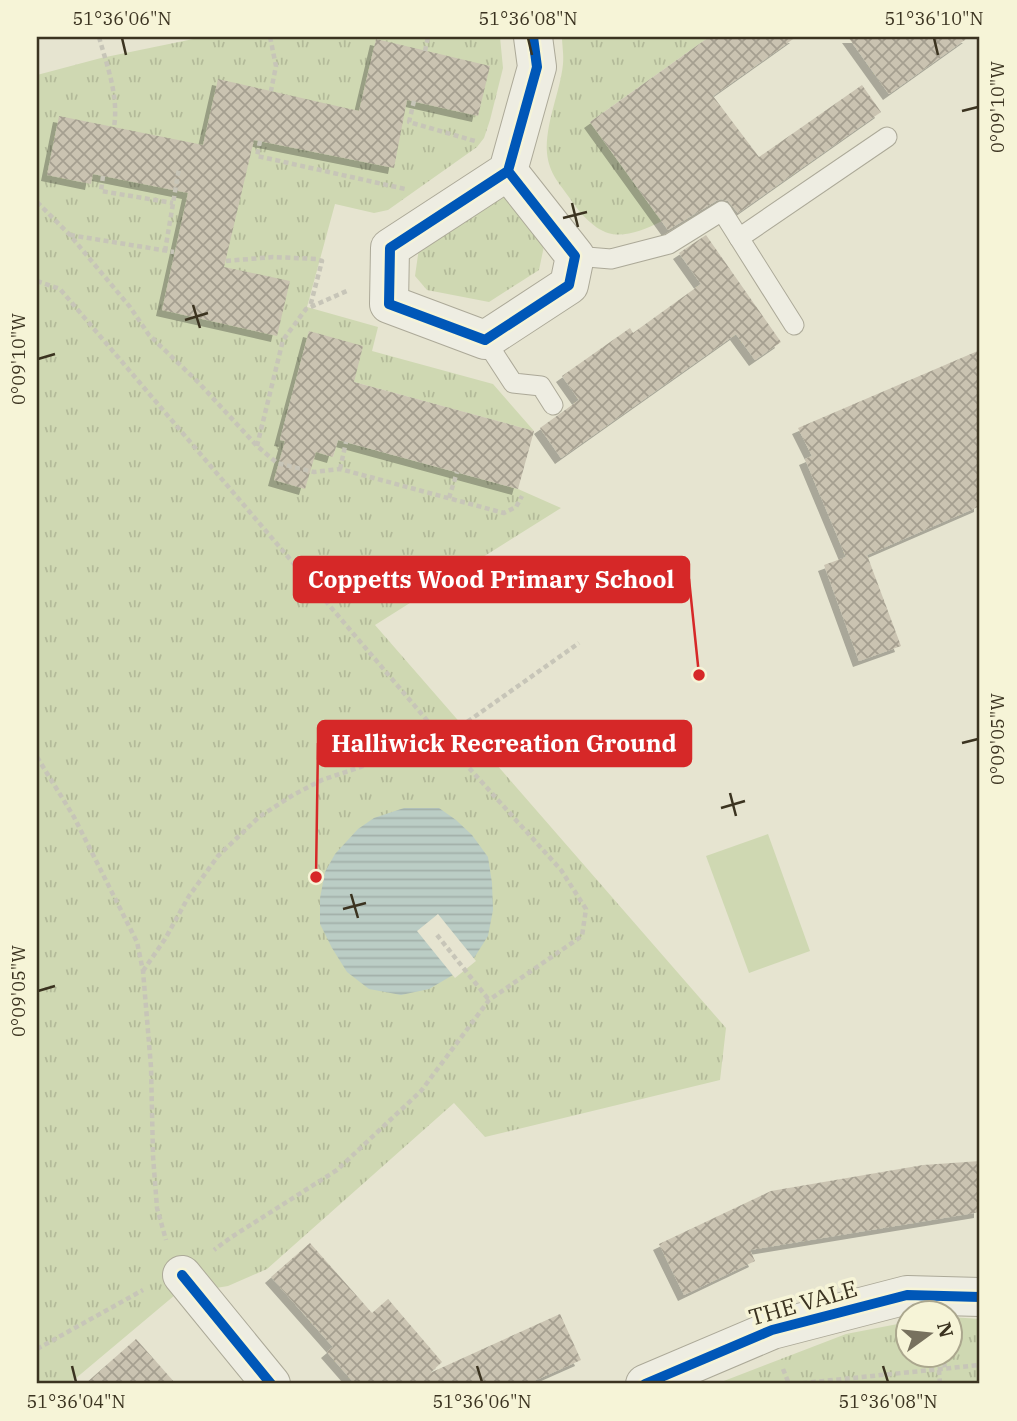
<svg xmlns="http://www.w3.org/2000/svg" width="1017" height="1421" font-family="'IBM Plex Serif',serif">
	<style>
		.grass { fill: url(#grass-tufts) }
		.pitch { fill: #cfd8b2 }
		.water { fill: url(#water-rules) }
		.pier { fill: #e6e4d0 }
		.building { fill: url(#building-cross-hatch); filter: url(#shadow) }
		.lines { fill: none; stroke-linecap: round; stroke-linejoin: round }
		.service-casing { stroke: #aca998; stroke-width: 21 }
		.minor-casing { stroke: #aca998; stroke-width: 40 }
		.path { stroke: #c7c5b8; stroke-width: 4.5; stroke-dasharray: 5 3.5; stroke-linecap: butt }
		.service { stroke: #eeede2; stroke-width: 19 }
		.minor { stroke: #eeede2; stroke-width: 38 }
		.cycleway-casing { stroke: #f6f4d7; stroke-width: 15 }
		.cycleway { stroke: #0057b8; stroke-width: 10 }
		.ticks { fill: none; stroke: #3b3320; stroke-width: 2.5 }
		.labels { text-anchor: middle; stroke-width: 7; stroke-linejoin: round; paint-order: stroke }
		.street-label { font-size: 23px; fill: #3b3320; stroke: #f6f4d7 }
		.leader { fill: none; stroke: #d62828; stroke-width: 2.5 }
		.callout-dot { fill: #d62828; stroke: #f6f4d7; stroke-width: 2.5 }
		.callout { fill: #d62828; stroke: #d62828; stroke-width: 2.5 }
		.callout-label { font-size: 24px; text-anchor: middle; font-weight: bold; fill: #fff }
		.neatline { fill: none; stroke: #3b3320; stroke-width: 2.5 }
		.ticks-label { font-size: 18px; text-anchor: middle; fill: #3b3320 }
	</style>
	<defs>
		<pattern id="grass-tufts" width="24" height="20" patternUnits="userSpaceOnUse" patternTransform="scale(1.75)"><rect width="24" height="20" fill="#cfd8b2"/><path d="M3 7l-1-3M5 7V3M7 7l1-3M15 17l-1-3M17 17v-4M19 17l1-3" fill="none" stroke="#b3ba99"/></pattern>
		<pattern id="water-rules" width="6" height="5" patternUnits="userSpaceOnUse" patternTransform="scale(1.75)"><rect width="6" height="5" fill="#bbcdc5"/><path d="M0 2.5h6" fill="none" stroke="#a2b0a9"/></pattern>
		<pattern id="building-cross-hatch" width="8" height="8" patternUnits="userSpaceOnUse" patternTransform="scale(1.75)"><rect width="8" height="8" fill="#cac3b1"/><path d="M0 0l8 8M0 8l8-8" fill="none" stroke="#a59f90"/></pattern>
		<filter id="shadow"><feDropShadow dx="-6" dy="6" stdDeviation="0" flood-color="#0004"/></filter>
	</defs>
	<rect width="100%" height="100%" fill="#e6e4d0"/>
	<g class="grass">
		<path d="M203 37H500L503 68 490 120 484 138 477 147 388 210 374 213 335 204 307 307 378 327 372 351 493 384 534 431 354 382 309 332 280 439 333 457 338 440 518 489 561 508 375 625 726 1028 720 1080 485 1137 454 1103 267 1269 228 1286 175 1295 69 1384H37V75L101 58Z"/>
		<path d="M562 37H709L590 122 657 215 696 188 700 199C677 212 639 239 612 234 595 231 580 213 571 200 560 184 549 174 547 153 545 123 560 93 563 64 564 55 562 45 562 37Z"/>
		<path d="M511 194 544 246 539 270 489 302 427 290 415 276 419 248 492 195Z"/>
		<path d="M951 1317 980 1319V1384H716L846 1334 908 1322V1354H950Z"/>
	</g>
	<path class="pitch" d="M768 834 810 951 749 973 706 856Z"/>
	<path class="water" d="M404 808H439L456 820 472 835 488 857 492 883 493 910 488 936 474 958 453 975 429 989 401 995 369 989 347 972 332 948 320 924V898L325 872 335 854 358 829 374 818Z"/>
	<path class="pier" d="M438 914 476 961 455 978 417 931Z"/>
	<g class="building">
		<path d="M709 37H796L713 96 759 157 862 85 881 112 738 213 728 201 721 199 716 201 668 230 590 122Z"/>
		<path d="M848 37H969L889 94Z"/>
		<path d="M376 39 490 66 478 116 407 100 394 168 254 140 224 267 290 281 277 336 162 310 188 193 93 174 91 184 47 175 59 116 203 145 218 79 359 111Z"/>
		<path d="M706 235 781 342 755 360 736 334 561 458 540 428 579 400 562 376 630 328 633 333 701 284 679 253Z"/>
		<path d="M309 331 363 346 354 382 534 431 518 489 338 440 333 457 316 452 305 489 274 480 285 441 280 440Z"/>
		<path d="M980 350V506L867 555 901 646 859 661 824 565 846 557 805 459 812 456 798 428Z"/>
		<path d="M980 1161V1212L750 1250 755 1261 684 1295 659 1244 771 1191 923 1165Z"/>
		<path d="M310 1243 372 1313 388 1299 442 1362 430 1373 560 1314 581 1360 527 1384H355L327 1352 333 1347 271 1277Z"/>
		<path d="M136 1339 176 1384H85Z"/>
	</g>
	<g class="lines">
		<g class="service-casing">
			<g id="service">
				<path d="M739 238 887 137"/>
				<path d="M575 256 611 259 669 244 722 211 794 325"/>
				<path d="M485 340 513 383 541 386 553 405"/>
			</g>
		</g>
		<g class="minor-casing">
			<g id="minor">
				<path d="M508 171 575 256 569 285 485 340 389 304 390 248 508 171 537 67 533 37"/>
				<path d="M182 1275 271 1384"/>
				<path d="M645 1384 772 1330 907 1295 980 1297"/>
			</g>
		</g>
		<g class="path">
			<path d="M99 37C107 66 119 96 114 127"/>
			<path d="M270 37 276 66 271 91"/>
			<path d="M425 51 428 37"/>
			<path d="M414 101 409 122 475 141"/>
			<path d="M260 141 257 156 405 189"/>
			<path d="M103 176 101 191 173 203"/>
			<path d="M37 202 69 234 130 307 149 335 199 383 257 446 277 463 314 472 340 469 504 513 516 507 522 496"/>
			<path d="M70 235 174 252"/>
			<path d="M165 251 179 168"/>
			<path d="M226 261 273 257 316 259 322 261 310 307"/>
			<path d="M37 281 60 289 443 739 561 870 586 909 582 936 489 1000 421 1091 337 1170 230 1238 214 1250"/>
			<path d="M257 446 283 340 306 309 349 290"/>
			<path d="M340 469 346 442"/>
			<path d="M449 498 457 472"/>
			<path d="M37 757 74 817 137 942 143 971 151 1067 153 1156 157 1208 166 1240"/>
			<path d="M437 935 489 1000"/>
			<path d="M143 971 165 939 189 896 218 856 259 817 293 795 322 780 443 739 579 643"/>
			<path d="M37 1349 143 1290"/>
			<path d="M943 1354 945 1369"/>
			<path d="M783 1369 789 1384"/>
			<path d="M939 1370 940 1384"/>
			<path d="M794 1384 980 1365"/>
		</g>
		<use href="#service" class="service"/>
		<use href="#minor" class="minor"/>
		<g class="cycleway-casing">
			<g id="cycleway">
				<path d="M508 171 575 256 569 285 485 340 389 304 390 248 508 171 537 67 533 37"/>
				<path d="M182 1275 271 1384"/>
				<path d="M645 1384 772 1330 907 1295 980 1297"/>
			</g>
		</g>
		<use href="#cycleway" class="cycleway"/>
	</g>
	<path class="ticks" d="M122 38 126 55M528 38 532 55M934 38 938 55M962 111 978 107M572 203 578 227M563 218 587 212M193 305 200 328M185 320 208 313M38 359 55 354M962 743 978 739M730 793 736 816M721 808 745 801M351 894 358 918M343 909 366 903M38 991 55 986M72 1366 76 1382M477 1366 482 1382M883 1366 888 1382"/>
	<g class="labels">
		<g class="street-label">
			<text transform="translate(803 1303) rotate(-16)" y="8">THE VALE</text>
		</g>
	</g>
	<path class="leader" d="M699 675L689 579M316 877L318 743"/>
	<g class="callout-dot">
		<circle cx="699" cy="675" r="7"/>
		<circle cx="316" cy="877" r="7"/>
	</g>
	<g class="callout">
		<rect x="294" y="557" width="395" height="45" rx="7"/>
		<rect x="318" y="721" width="373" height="45" rx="7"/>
	</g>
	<g class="callout-label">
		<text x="491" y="588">Coppetts Wood Primary School</text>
		<text x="504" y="752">Halliwick Recreation Ground</text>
	</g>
	<rect width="1017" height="1421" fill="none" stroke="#f6f4d7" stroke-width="77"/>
	<g transform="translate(929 1334) rotate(75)"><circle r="33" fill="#f6f4d7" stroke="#aba78e" stroke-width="2"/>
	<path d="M0-5L12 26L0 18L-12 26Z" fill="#77715e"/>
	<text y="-10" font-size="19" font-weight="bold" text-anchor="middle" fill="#3b3320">N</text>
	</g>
	<rect x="38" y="38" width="940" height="1344" class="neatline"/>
	<g class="ticks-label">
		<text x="122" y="25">51°36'06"N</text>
		<text x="528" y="25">51°36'08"N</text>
		<text x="934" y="25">51°36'10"N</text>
		<text transform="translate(998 107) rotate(-90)" y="6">0°09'10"W</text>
		<text transform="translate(19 359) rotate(-90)" y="6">0°09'10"W</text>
		<text transform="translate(998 739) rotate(-90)" y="6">0°09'05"W</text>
		<text transform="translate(19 991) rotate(-90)" y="6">0°09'05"W</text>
		<text x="76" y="1408">51°36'04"N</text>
		<text x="482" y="1408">51°36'06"N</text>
		<text x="888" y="1408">51°36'08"N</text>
	</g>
</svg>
